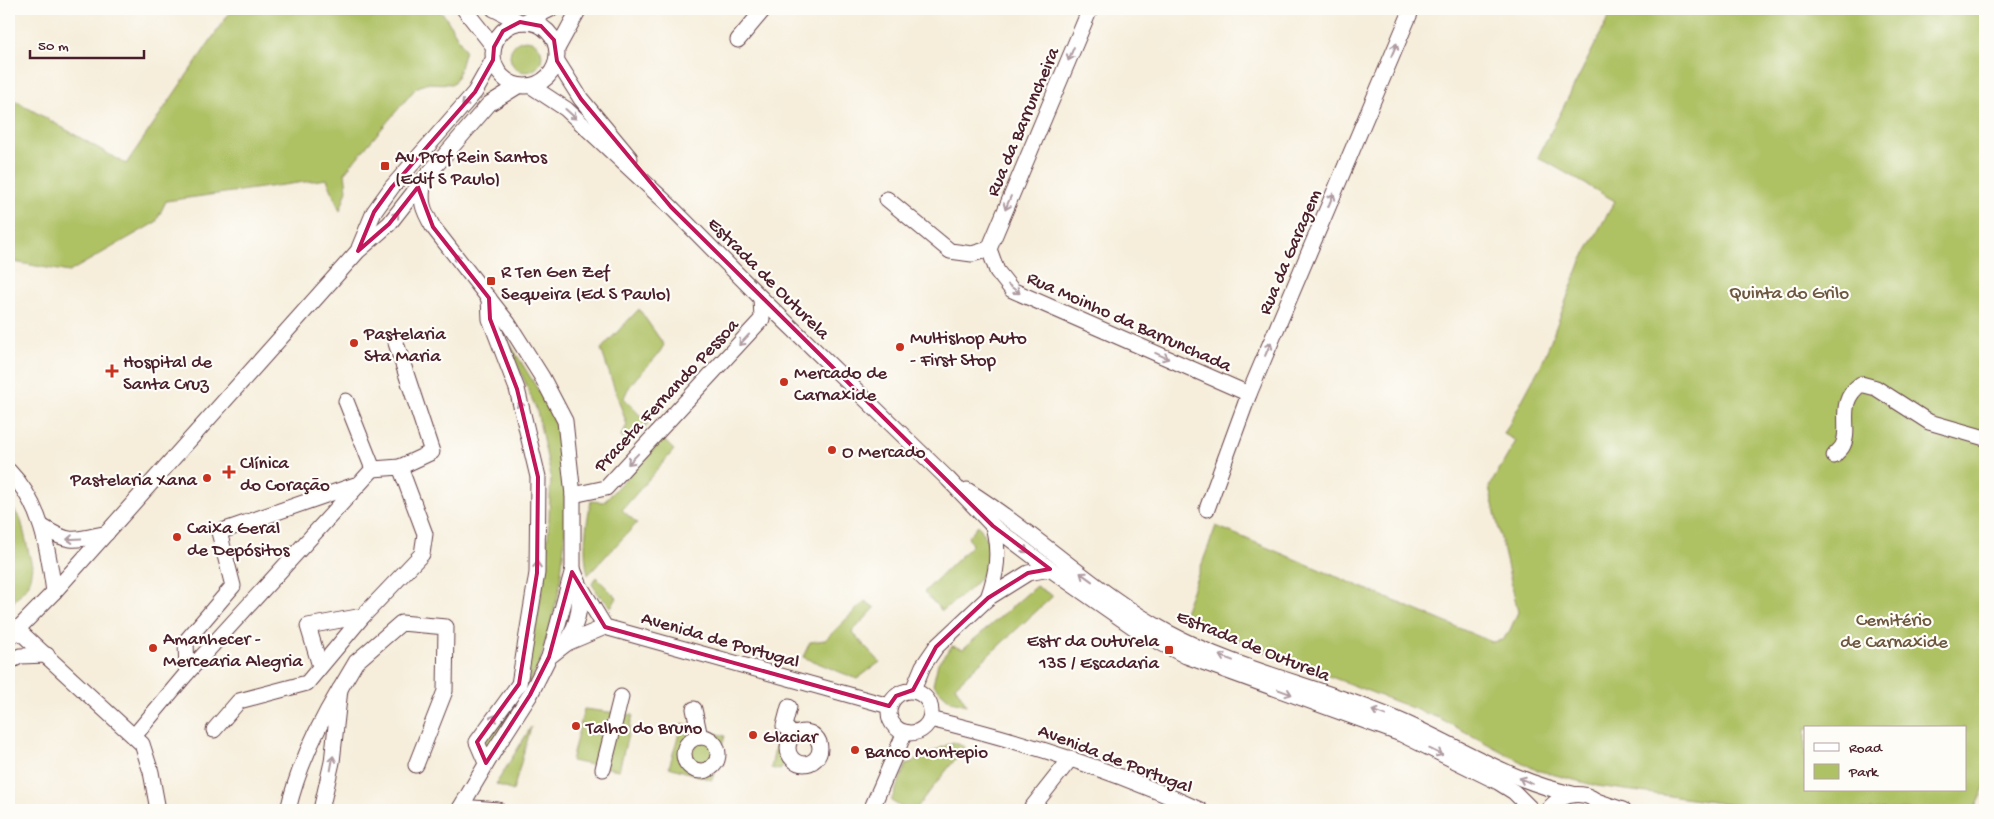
<svg xmlns="http://www.w3.org/2000/svg" width="1994" height="819" font-family="'Gochi Hand',sans-serif">
	<style>
		.green { fill: #aec164; stroke: #7c7048; fill-rule: evenodd }
		.lines { fill: none; stroke-linecap: round; stroke-linejoin: round }
		.minor-casing { stroke: #643e45; stroke-width: 17 }
		.minor { stroke: #fff; stroke-width: 15 }
		.oneway { stroke: #ae9aa0 }
		.marked { fill: none; stroke: #c2185b; stroke-width: 4; stroke-linejoin: round }
		.poi-dot { fill: #c8321e; stroke: #fdfcf7; stroke-width: 2 }
		.labels { text-anchor: middle; stroke-width: 4.5; stroke-linejoin: round; paint-order: stroke }
		.street-label { font-size: 19px; fill: #4a1f2b; stroke: #fdfcf7 }
		.poi-label { font-size: 19px; fill: #4a1f2b; stroke: #fdfcf7; text-anchor: start }
		.park-label { font-size: 19px; fill: #6d583f; stroke: #fdfcf7 }
	</style>
	<rect width="100%" height="100%" fill="#fdfcf7"/>
	<filter id="ink" filterUnits="userSpaceOnUse"><feTurbulence type="fractalNoise" baseFrequency=".02" numOctaves="2"/><feDisplacementMap in="SourceGraphic" scale="10" xChannelSelector="R" yChannelSelector="G"/><feConvolveMatrix kernelMatrix="1 2 1 2 8 2 1 2 1" color-interpolation-filters="sRGB"/></filter>
	<filter id="wash" filterUnits="userSpaceOnUse"><feTurbulence type="fractalNoise" baseFrequency=".0096" numOctaves="4" result="noise"/><feDisplacementMap in="SourceGraphic" scale="20" xChannelSelector="R" yChannelSelector="G"/><feGaussianBlur stdDeviation="1.12" result="paint"/><feColorMatrix in="noise" values="0 0 0 0 0 0 0 0 0 0 0 0 0 0 0 0 0 1.4 0 .05"/><feComposite in="paint" operator="in"/></filter>
	<g filter="url(#wash)">
		<rect width="100%" height="100%" fill="#f6eedb"/>
		<g class="green">
			<path d="M232 9H437L445 16 465 50 458 75 453 84 427 83 416 88 345 172 347 190 340 211 327 179 166 201 156 222 69 272 9 261V97L126 164Z"/>
			<path d="M1613 9H1985V786L1974 810H1770L1597 786 1536 770 1441 719 1240 642 1184 612 1216 526 1492 642 1502 640 1509 632 1518 612 1489 487 1516 441 1504 434 1543 361 1581 261 1615 201 1538 157ZM1805 728H1965V790H1805Z"/>
			<circle cx="526" cy="56" r="16"/>
			<path d="M639 309 664 345C654 365 631 376 624 398L648 424 627 444 621 436 627 425 601 349Z"/>
			<path d="M507 339 556 419 565 494V537L559 592 539 665 490 750 483 741 525 681 540 603 548 536 551 476 537 411Z"/>
			<path d="M662 438 674 450 622 510 637 523 588 575C582 551 586 525 591 501L604 502Z"/>
			<path d="M9 503 21 520 32 566 29 584 9 607Z"/>
			<path d="M978 525C1009 566 972 587 942 611L924 592 972 545 968 537Z"/>
			<path d="M596 577 617 598 611 607 599 595 592 584Z"/>
			<path d="M1036 586 1053 596 955 686 967 705 951 701 933 685 938 663 952 646 963 649Z"/>
			<path d="M865 601 875 608 852 632 880 662 857 679 803 657 810 642 825 640Z"/>
			<path d="M584 709 633 715 619 770 571 761Z"/>
			<path d="M781 718 811 727 808 732C794 731 784 742 790 756L780 770 771 768Z"/>
			<path d="M682 723 725 736 712 780 669 767Z"/>
			<path d="M531 727 513 791 496 784Z"/>
			<path d="M953 742 965 747 915 810H906L891 801 906 765Z"/>
		</g>
	</g>
	<g filter="url(#ink)">
		<g class="lines">
			<g class="minor-casing">
				<g id="minor">
					<path d="M464 9 494 47"/>
					<path d="M494 9 520 22"/>
					<circle cx="525" cy="54" r="32"/>
					<path d="M524 22 551 9"/>
					<path d="M738 40 764 9"/>
					<path d="M557 49 579 9"/>
					<path d="M557 61 581 99 630 158"/>
					<path d="M531 86 566 109 671 207 761 298 948 479 993 526 1050 569 1142 633 1186 656 1401 734 1498 782 1514 792 1532 810"/>
					<path d="M424 180C420 202 422 208 433 227L508 323 542 377 565 421 573 495V569L549 657 530 695 494 751 459 810"/>
					<path d="M887 199 950 251 972 254 989 249"/>
					<path d="M359 248 374 212 392 187 475 92 493 60"/>
					<path d="M989 249 997 271 1012 290 1249 394"/>
					<path d="M989 249 1090 9"/>
					<path d="M396 343 432 452 400 467"/>
					<path d="M1834 456C1836 453 1840 450 1842 447 1853 429 1834 403 1861 384L1876 388 1929 422 1985 438"/>
					<path d="M9 471C41 504 48 547 54 592"/>
					<path d="M967 490C1036 533 1095 593 1167 632 1241 672 1327 688 1403 722 1460 747 1512 782 1573 794"/>
					<path d="M573 495 606 488 762 319 761 298"/>
					<path d="M1207 509 1249 394 1411 11 1409 9"/>
					<path d="M43 527C71 545 76 540 107 533"/>
					<path d="M573 569 580 586 605 627 889 706"/>
					<path d="M988 598C997 573 1000 552 993 526"/>
					<path d="M17 629 142 744 151 772 158 810"/>
					<path d="M9 638 54 592 358 251 389 224 425 178 489 104 518 86"/>
					<path d="M567 643C578 622 580 610 580 587"/>
					<path d="M549 657 567 643 605 627"/>
					<path d="M9 662 20 656 47 655"/>
					<path d="M320 666 308 626 363 616"/>
					<path d="M187 673 186 641 233 586 219 532 355 485"/>
					<path d="M340 689 356 662 401 623 446 627 445 691 416 765"/>
					<path d="M913 690 923 666 936 647 988 598 1028 573 1050 569"/>
					<circle cx="910" cy="712" r="21"/>
					<path d="M789 707 784 726 793 735"/>
					<path d="M694 709 700 737"/>
					<path d="M930 719C1023 741 1113 770 1200 810"/>
					<path d="M214 730 239 701 307 683 363 616 422 554 425 534 400 467 373 469"/>
					<circle cx="804" cy="748" r="16"/>
					<path d="M135 735 187 673 373 469 346 401"/>
					<circle cx="701" cy="754" r="17"/>
					<path d="M486 763 477 742 519 684 537 573 538 477 517 389 490 319 489 298"/>
					<path d="M603 769 621 697"/>
					<path d="M1594 800 1623 810"/>
					<path d="M461 807 498 810"/>
					<path d="M288 810C298 767 317 727 340 689L332 762 321 810"/>
					<path d="M871 810 905 732"/>
					<path d="M1030 810 1071 758"/>
					<path d="M1548 810C1562 791 1591 788 1604 810"/>
				</g>
			</g>
			<use href="#minor" class="minor"/>
		</g>
		<defs><path id="oneway-shaft" d="M-6 0H5M1.5-3L5.5 0L1.5 3" fill="none" stroke-width="1.6" stroke-linecap="round" stroke-linejoin="round" transform="scale(1.25)"/></defs>
		<g class="oneway">
			<use href="#oneway-shaft" transform="translate(1394 50) rotate(-67)"/>
			<use href="#oneway-shaft" transform="translate(1071 54) rotate(113)"/>
			<use href="#oneway-shaft" transform="translate(467 101) rotate(132)"/>
			<use href="#oneway-shaft" transform="translate(571 114) rotate(42)"/>
			<use href="#oneway-shaft" transform="translate(1331 200) rotate(-67)"/>
			<use href="#oneway-shaft" transform="translate(1008 203) rotate(113)"/>
			<use href="#oneway-shaft" transform="translate(394 218) rotate(-52)"/>
			<use href="#oneway-shaft" transform="translate(459 260) rotate(-129)"/>
			<use href="#oneway-shaft" transform="translate(1014 289) rotate(37)"/>
			<use href="#oneway-shaft" transform="translate(744 340) rotate(133)"/>
			<use href="#oneway-shaft" transform="translate(1268 349) rotate(-67)"/>
			<use href="#oneway-shaft" transform="translate(1162 356) rotate(24)"/>
			<use href="#oneway-shaft" transform="translate(521 408) rotate(-104)"/>
			<use href="#oneway-shaft" transform="translate(633 459) rotate(134)"/>
			<use href="#oneway-shaft" transform="translate(74 539) rotate(177)"/>
			<use href="#oneway-shaft" transform="translate(1022 548) rotate(37)"/>
			<use href="#oneway-shaft" transform="translate(537 569) rotate(-87)"/>
			<use href="#oneway-shaft" transform="translate(1086 577) rotate(-144)"/>
			<use href="#oneway-shaft" transform="translate(1226 658) rotate(-159)"/>
			<use href="#oneway-shaft" transform="translate(1285 692) rotate(20)"/>
			<use href="#oneway-shaft" transform="translate(1379 713) rotate(-160)"/>
			<use href="#oneway-shaft" transform="translate(492 721) rotate(-56)"/>
			<use href="#oneway-shaft" transform="translate(1436 752) rotate(26)"/>
			<use href="#oneway-shaft" transform="translate(332 763) rotate(-80)"/>
			<use href="#oneway-shaft" transform="translate(1526 781) rotate(-156)"/>
		</g>
	</g>
	<path class="marked" d="M520 22 541 26 554 40 557 61 581 99 671 207 993 526 1050 569 1028 573 988 598 936 647 913 690 896 696 889 706 605 627 572 572 549 657 530 695 486 763 477 742 519 684 537 573 538 477 517 389 490 319 489 298 433 227 418 187 389 224 358 251 374 212 392 187 475 92 493 60 494 47 503 31Z"/>
	<g class="poi-dot">
		<rect x="380" y="161" width="10" height="10" rx="2.5"/>
		<rect x="486" y="276" width="10" height="10" rx="2.5"/>
		<circle cx="354" cy="343" r="5"/>
		<circle cx="900" cy="347" r="5"/>
		<path d="M109.5 363.5h5v5h5v5h-5v5h-5v-5h-5v-5h5z"/>
		<circle cx="784" cy="382" r="5"/>
		<circle cx="832" cy="450" r="5"/>
		<path d="M226.5 464.5h5v5h5v5h-5v5h-5v-5h-5v-5h5z"/>
		<circle cx="207" cy="478" r="5"/>
		<circle cx="177" cy="537" r="5"/>
		<circle cx="153" cy="648" r="5"/>
		<rect x="1164" y="645" width="10" height="10" rx="2.5"/>
		<circle cx="576" cy="726" r="5"/>
		<circle cx="753" cy="735" r="5"/>
		<circle cx="855" cy="750" r="5"/>
	</g>
	<g class="labels">
		<g class="street-label">
			<text transform="translate(1021 121) rotate(-67)" y="7">Rua da Barruncheira</text>
			<text transform="translate(1288 251) rotate(-67)" y="7">Rua da Garagem</text>
			<text transform="translate(770 277) rotate(45)" y="7">Estrada de Outurela</text>
			<text transform="translate(1130 320) rotate(24)" y="7">Rua Moinho da Barrunchada</text>
			<text transform="translate(665 394) rotate(-47)" y="7">Praceta Fernando Pessoa</text>
			<text transform="translate(721 638) rotate(16)" y="7">Avenida de Portugal</text>
			<text transform="translate(1254 644) rotate(22)" y="7">Estrada de Outurela</text>
			<text transform="translate(1116 757) rotate(21)" y="7">Avenida de Portugal</text>
		</g>
		<g class="poi-label">
			<text x="395" y="162">Av Prof Rein Santos<tspan x="395" dy="22">(Edif S Paulo)</tspan></text>
			<text x="501" y="277">R Ten Gen Zef<tspan x="501" dy="22">Sequeira (Ed S Paulo)</tspan></text>
			<text x="364" y="339">Pastelaria<tspan x="364" dy="22">Sta Maria</tspan></text>
			<text x="910" y="343">Multishop Auto<tspan x="910" dy="22">- First Stop</tspan></text>
			<text x="123" y="367">Hospital de<tspan x="123" dy="22">Santa Cruz</tspan></text>
			<text x="794" y="378">Mercado de<tspan x="794" dy="22">Carnaxide</tspan></text>
			<text x="842" y="457">O Mercado</text>
			<text x="240" y="468">Clínica<tspan x="240" dy="22">do Coração</tspan></text>
			<text x="197" y="485" text-anchor="end">Pastelaria Xana</text>
			<text x="187" y="533">Caixa Geral<tspan x="187" dy="22">de Depósitos</tspan></text>
			<text x="163" y="644">Amanhecer -<tspan x="163" dy="22">Mercearia Alegria</tspan></text>
			<text x="1159" y="646" text-anchor="end">Estr da Outurela<tspan x="1159" dy="22">135 / Escadaria</tspan></text>
			<text x="586" y="733">Talho do Bruno</text>
			<text x="763" y="742">Glaciar</text>
			<text x="865" y="757">Banco Montepio</text>
		</g>
		<g class="park-label">
			<text x="1789" y="298">Quinta do Grilo</text>
			<text x="1894" y="625">Cemitério<tspan x="1894" dy="22">de Carnaxide</tspan></text>
		</g>
	</g>
	<rect width="1994" height="819" fill="none" stroke="#fdfcf7" stroke-width="30"/>
	<rect x="1804" y="726" width="162" height="65" fill="#fdfcf7" stroke="#b5a4a5"/>
	<rect x="1814" y="743" width="25" height="8" fill="#ffffff" stroke="#b5a4a5"/>
	<text x="1849" y="752" font-size="15" fill="#4a1f2b">Road</text>
	<rect x="1814" y="764" width="25" height="15" fill="#aec164" stroke="#b5a4a5"/>
	<text x="1849" y="776" font-size="15" fill="#4a1f2b">Park</text>
	<path d="M30 50v8h114v-8" fill="none" stroke="#4a1f2b" stroke-width="2.5"/>
	<text x="38" y="50" font-size="15" fill="#4a1f2b" stroke="#fdfcf7" stroke-width="4" paint-order="stroke">50 m</text>
</svg>
